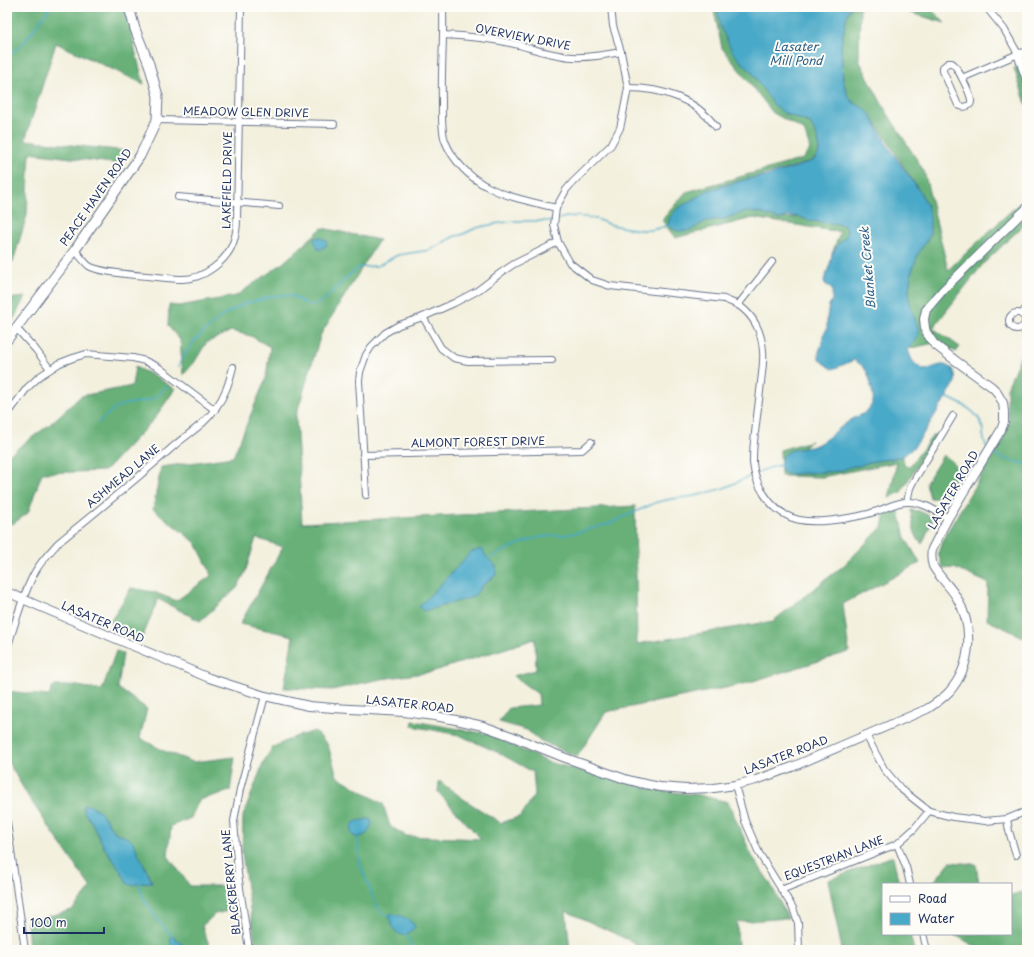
<svg xmlns="http://www.w3.org/2000/svg" width="1034" height="957" font-family="'Playpen Sans',sans-serif">
	<style>
		.forest { fill: #68b078; stroke: #42706b; fill-rule: evenodd }
		.water { fill: #49a9c8; stroke: #326c93 }
		.lines { fill: none; stroke-linecap: round; stroke-linejoin: round }
		.stream { stroke: #49a9c8; stroke-width: 1.5 }
		.minor-casing { stroke: #67738b; stroke-width: 8 }
		.tertiary-casing { stroke: #67738b; stroke-width: 10 }
		.secondary-casing { stroke: #67738b; stroke-width: 11 }
		.minor { stroke: #fff; stroke-width: 6 }
		.tertiary { stroke: #fff; stroke-width: 8 }
		.secondary { stroke: #fff; stroke-width: 9 }
		.labels { text-anchor: middle; stroke-width: 4; stroke-linejoin: round; paint-order: stroke }
		.street-label { font-size: 11px; fill: #1b2f5e; stroke: #fdfcf7 }
		.water-label { font-size: 12px; font-style: italic; fill: #2d6088; stroke: #fdfcf7 }
	</style>
	<rect width="100%" height="100%" fill="#fdfcf7"/>
	<filter id="ink" filterUnits="userSpaceOnUse"><feTurbulence type="fractalNoise" baseFrequency=".025" numOctaves="2"/><feDisplacementMap in="SourceGraphic" scale="8" xChannelSelector="R" yChannelSelector="G"/><feConvolveMatrix kernelMatrix="1 2 1 2 8 2 1 2 1" color-interpolation-filters="sRGB"/></filter>
	<filter id="wash" filterUnits="userSpaceOnUse"><feTurbulence type="fractalNoise" baseFrequency=".012" numOctaves="4" result="noise"/><feDisplacementMap in="SourceGraphic" scale="16" xChannelSelector="R" yChannelSelector="G"/><feGaussianBlur stdDeviation="0.9" result="paint"/><feColorMatrix in="noise" values="0 0 0 0 0 0 0 0 0 0 0 0 0 0 0 0 0 1.4 0 .05"/><feComposite in="paint" operator="in"/></filter>
	<g filter="url(#wash)">
		<rect width="100%" height="100%" fill="#f3f0de"/>
		<g class="forest">
			<path d="M7 7H127L135 50 144 84 56 43 25 140 127 151 120 164 30 153 27 215 13 262 7 256Z"/>
			<path d="M713 7H719L752 72 784 113 810 123 818 138 819 153 812 161 783 170 720 186 669 220 668 225 691 230 706 221 724 219 744 212 759 213 779 219 800 217 811 221 839 224 846 227 847 236 836 247 832 254 840 232 753 218 675 238 662 220 686 192 803 159 810 149 804 130 773 113 722 48Z"/>
			<path d="M851 7H860L859 60 883 106 924 171 948 270 1027 196V222L983 264 933 328 960 347 956 352 938 342 908 349 917 339 909 299V289L912 271 918 254 930 235 927 205 920 192 870 114 865 109 853 102 848 96 843 80 841 44 847 15Z"/>
			<path d="M891 7H929L945 23Z"/>
			<path d="M1027 64V107L1014 68Z"/>
			<path d="M322 228 379 240 321 334 296 416 302 523 635 506 637 644 773 621 843 566 882 527 885 513 899 511 905 537 920 563 843 604 849 652 740 685 606 712 577 757 537 739 527 730 499 722 509 708 539 705 538 694 513 676 536 670 535 639 431 672 381 679 332 690 284 688 293 636 240 624 283 547 256 538 245 573 237 588 200 621 158 599 141 641 110 622 131 588 154 592 176 601 212 575 196 543 153 509 161 467 233 457 266 378 270 347 251 336 231 331 206 343 194 363 183 375 180 340 168 326 169 305 179 306 236 296 283 263Z"/>
			<path d="M25 297 14 318 7 327V299Z"/>
			<path d="M1026 343H1027V639L987 620 988 583 954 568 943 569 938 553 943 539 983 472 1003 440 1009 421 1007 404V388Z"/>
			<path d="M135 367 156 377 175 389 155 418 105 471 42 473 28 513 14 523 7 525V458L11 453 49 425 81 396 132 386Z"/>
			<path d="M933 435H936L901 492 889 498 897 462 822 477 781 476 780 450 811 441 802 449H796L781 470 784 473 791 474 840 471 853 466H859L870 462 892 459 903 456 904 465 910 466Z"/>
			<path d="M943 455 952 461 958 470C952 483 947 500 930 498L926 483Z"/>
			<path d="M911 510 919 511 930 516 932 522 922 544C913 536 912 521 911 510Z"/>
			<path d="M116 651 123 653 118 688 147 709 140 738 164 751 193 762 235 757 230 791 199 800 191 818 171 826 168 856 190 886H225L232 910 215 914 202 926 211 950H185L180 942 170 940 174 950H29L27 922 72 910 91 888 29 798 7 760V691L49 696 53 686H77L102 690ZM84 812 103 815 111 827 142 861 152 882 139 883 119 868 104 847 91 821Z"/>
			<path d="M413 721 488 734 548 762 655 790 699 795 728 802 752 856 770 883 788 918 737 922 738 950H636L635 943 566 911 570 950H256L242 853 243 816 264 761 273 747 297 736 315 731 328 745 337 776 383 804 390 826 406 836 481 839 438 792 439 781 465 800 501 823 521 816 535 794 533 772 499 753 459 735 412 726Z"/>
			<path d="M893 856 899 884H883V934H910L914 950H842L828 880Z"/>
			<path d="M950 862 976 864 979 884H932Z"/>
			<path d="M1027 891V950H982L953 934H1011V895Z"/>
		</g>
		<g class="water">
			<path d="M717 7H851L847 15 841 44 843 80 848 96 853 102 865 109 870 114 886 143 920 192 927 205 930 217V235L918 254 912 271 910 281 909 289V299L913 313 919 330 917 339 908 349C912 362 913 363 924 370 930 369 939 364 944 365 947 365 950 368 953 369 956 375 956 380 954 385L918 442 912 449 903 456 895 458 870 462 859 466H853L840 471 791 474 784 473C780 469 779 460 783 456 788 448 806 449 814 446 828 440 837 429 849 421 855 417 863 415 868 410 869 408 872 404 873 402 874 397 872 391 871 387 869 373 866 367 854 360 846 363 840 367 832 369L819 359V351L822 344 823 335 827 329V317L829 305 832 300V291L830 287 825 284 824 280 830 264 832 254 836 247 846 236 847 230 846 227 839 224 811 221 800 217 790 216 779 219 759 213 744 212 724 219 706 221 691 230 687 231H677L668 225 669 222 670 217 677 209 693 199 709 190 748 179 767 176 796 167 812 161 815 159 819 153V144L818 138 810 123 784 113 775 106 760 85 752 72 741 62 732 51 720 26Z"/>
			<path d="M319 237 327 241 326 246 319 250 314 241 315 238Z"/>
			<path d="M482 549 488 559 496 566V575L483 585 473 597 424 611 419 607 471 552Z"/>
			<path d="M84 805C102 805 105 823 116 833 120 835 124 835 128 838 130 839 131 840 133 842L152 882C149 882 145 882 141 883 136 884 133 886 128 884L119 868 104 847 91 821 84 812 83 806Z"/>
			<path d="M369 819 371 820 372 824C369 829 367 837 361 836L358 838 352 835C348 820 358 821 369 819Z"/>
			<path d="M391 914C399 914 412 919 415 927 407 936 400 939 393 927 391 923 389 919 389 915Z"/>
			<path d="M172 935 180 942 185 950H174L170 940 171 937Z"/>
		</g>
		<g class="lines">
			<g class="stream">
				<path d="M7 58 26 40 50 7"/>
				<path d="M559 219C570 215 585 216 596 219 600 220 604 222 608 224 620 227 639 231 651 230 657 229 664 227 669 225"/>
				<path d="M179 366 180 362 195 340 222 316 246 303 261 300 271 296 285 295 292 296 310 306 314 305 319 303 327 297 347 277 358 268 362 267 377 266 398 255 430 250 455 236 461 235 476 228 494 224 514 221H552"/>
				<path d="M946 397C959 403 978 410 982 426 984 434 982 439 987 447"/>
				<path d="M98 423C105 417 112 409 120 406 131 401 143 404 154 398 159 395 163 390 167 386"/>
				<path d="M991 452 1001 458 1027 464"/>
				<path d="M759 472 763 470 783 464"/>
				<path d="M488 559C502 552 516 544 531 540 544 535 557 536 570 534 583 532 594 527 606 525L657 502 671 499 695 496 724 488 751 476"/>
				<path d="M358 838C358 846 359 855 360 863 362 872 367 881 370 889 372 895 374 901 378 907 380 911 385 915 389 915"/>
				<path d="M139 882 143 897 149 907 160 923 173 937"/>
				<path d="M405 933 414 950"/>
			</g>
		</g>
	</g>
	<g filter="url(#ink)">
		<g class="lines">
			<g class="minor-casing">
				<g id="minor">
					<path d="M443 7C444 39 441 70 442 102 442 115 441 129 445 141 453 161 470 178 488 187 509 198 533 202 556 208"/>
					<path d="M611 7 613 26 621 52 628 88 622 119 620 128 611 145 572 183 566 190 556 208 554 225 558 242 570 263 592 280 610 286 724 299C728 301 734 303 738 305 754 315 762 333 763 351 764 361 762 372 761 382 759 402 756 422 754 442 753 449 753 456 753 463 754 474 758 485 764 494 783 524 810 524 842 519 853 517 864 516 874 512 886 509 896 501 909 502 923 502 936 511 948 518"/>
					<path d="M443 35C469 36 494 39 519 45 537 50 554 56 573 57 589 58 605 55 621 52"/>
					<path d="M948 63H952C957 66 972 96 971 102 971 104 969 106 967 106 964 108 961 106 958 105L943 71V67Z"/>
					<path d="M962 78 1018 54 1004 29 986 7"/>
					<path d="M628 88C662 88 696 99 716 127"/>
					<path d="M157 120 334 124"/>
					<path d="M178 197 279 206"/>
					<path d="M75 250C79 255 84 262 89 266 99 272 134 275 147 276 159 277 171 279 183 279 203 279 226 262 233 243 236 235 237 227 237 219L241 7"/>
					<path d="M738 305 772 262"/>
					<circle cx="1017" cy="321" r="8"/>
					<path d="M1022 314 1027 306"/>
					<path d="M423 317 441 348 454 358 468 361 552 360"/>
					<path d="M16 328 36 350 50 369"/>
					<path d="M7 415 27 388 40 376 60 363 73 358 86 354 133 358 145 361 158 367 215 410"/>
					<path d="M363 455 582 450 591 442"/>
					<path d="M366 495 359 381 360 372 366 355 371 347 385 333 399 325 423 317 454 303 477 291 502 272 514 264 558 242"/>
					<path d="M907 502 910 488 913 482 953 416"/>
					<path d="M7 649C15 624 22 596 35 572 41 561 50 552 58 543 97 511 137 479 175 445 189 433 205 424 215 409 225 396 229 383 233 367"/>
					<path d="M866 735 884 769 901 789 929 811 953 817 985 821 1007 819 1027 811"/>
					<path d="M735 785 745 821 759 853 793 908 798 923 799 950"/>
					<path d="M1007 819 1009 831 1016 855"/>
					<path d="M7 822 25 950"/>
					<path d="M897 844 906 867 910 884"/>
					<path d="M781 890 897 844 914 829 929 811"/>
					<path d="M923 934 927 950"/>
					<path d="M249 950 238 874 234 821 240 789 265 696"/>
				</g>
			</g>
			<g class="tertiary-casing">
				<g id="tertiary">
					<path d="M1027 53 1018 54 1027 80"/>
					<path d="M7 592 41 607 209 678 265 696 309 706 333 708 404 712 435 716 461 721 483 726 511 736 563 757 625 779 640 783 660 787 686 789 714 788 735 785 756 780 792 767 927 709C935 704 942 699 949 692 972 666 974 627 957 598 950 586 939 577 933 566 931 560 931 555 932 549L948 518 1001 430 1004 422V412L1003 403 996 391 992 387 956 361 934 344 926 332 925 328 924 319 926 310 943 290 1027 208"/>
				</g>
			</g>
			<g class="secondary-casing">
				<path id="secondary" d="M7 340 75 250 140 156 157 120 158 96 149 64 135 29 129 7"/>
			</g>
			<use href="#minor" class="minor"/>
			<use href="#tertiary" class="tertiary"/>
			<use href="#secondary" class="secondary"/>
		</g>
	</g>
	<g class="labels">
		<g class="street-label">
			<text transform="translate(523 37) rotate(11)" y="4">OVERVIEW DRIVE</text>
			<text transform="translate(246 112) rotate(1)" y="4">MEADOW GLEN DRIVE</text>
			<text transform="translate(227 180) rotate(-89)" y="4">LAKEFIELD DRIVE</text>
			<text transform="translate(96 197) rotate(-55)" y="4">PEACE HAVEN ROAD</text>
			<text transform="translate(478 442) rotate(-1)" y="4">ALMONT FOREST DRIVE</text>
			<text transform="translate(123 476) rotate(-40)" y="4">ASHMEAD LANE</text>
			<text transform="translate(953 490) rotate(-60)" y="4">LASATER ROAD</text>
			<text transform="translate(103 622) rotate(23)" y="4">LASATER ROAD</text>
			<text transform="translate(410 704) rotate(6)" y="4">LASATER ROAD</text>
			<text transform="translate(786 755) rotate(-21)" y="4">LASATER ROAD</text>
			<text transform="translate(834 858) rotate(-21)" y="4">EQUESTRIAN LANE</text>
			<text transform="translate(231 882) rotate(-96)" y="4">BLACKBERRY LANE</text>
		</g>
		<g class="water-label">
			<text x="796" y="51">Lasater<tspan x="796" dy="14">Mill Pond</tspan></text>
			<text transform="translate(868 268) rotate(-95)" y="4">Blanket Creek</text>
		</g>
	</g>
	<rect width="1034" height="957" fill="none" stroke="#fdfcf7" stroke-width="24"/>
	<rect x="882" y="883" width="130" height="52" fill="#fdfcf7" stroke="#a3aaba"/>
	<rect x="890" y="896" width="20" height="6" fill="#ffffff" stroke="#a3aaba"/>
	<text x="918" y="903" font-size="12" fill="#1b2f5e">Road</text>
	<rect x="890" y="913" width="20" height="12" fill="#49a9c8" stroke="#a3aaba"/>
	<text x="918" y="923" font-size="12" fill="#1b2f5e">Water</text>
	<path d="M24 927v6h80v-6" fill="none" stroke="#1b2f5e" stroke-width="2"/>
	<text x="30" y="927" font-size="12" fill="#1b2f5e" stroke="#fdfcf7" stroke-width="3" paint-order="stroke">100 m</text>
</svg>
